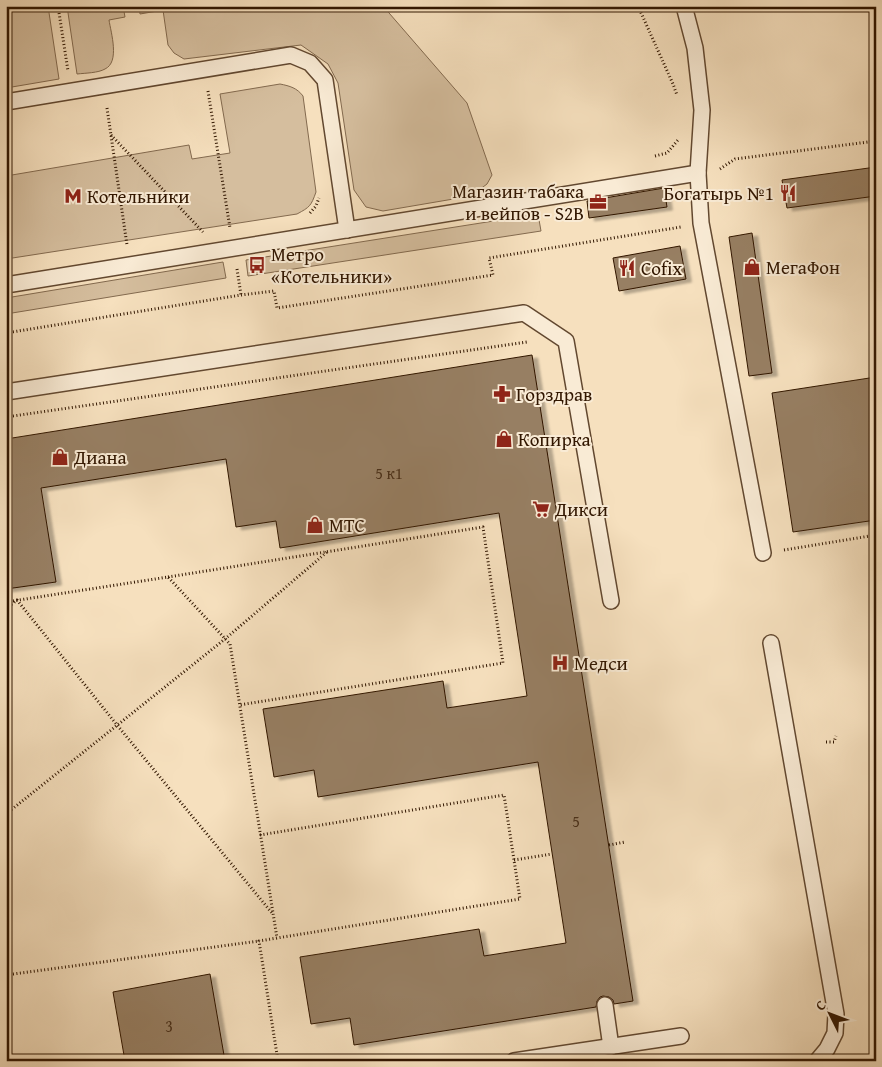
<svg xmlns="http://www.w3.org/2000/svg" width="882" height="1067" font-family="'Gentium Book Plus',serif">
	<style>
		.green { fill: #d5be9e; stroke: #836a4f }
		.building { fill: #977f63; stroke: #311600; filter: url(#shadow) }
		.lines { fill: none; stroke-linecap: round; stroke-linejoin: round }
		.service-casing { stroke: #624830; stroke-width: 18 }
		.path { stroke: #311600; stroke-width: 3; stroke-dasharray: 1 2.5; stroke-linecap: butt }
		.service { stroke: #f9ebd5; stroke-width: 15 }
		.labels { text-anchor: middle; stroke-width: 4; stroke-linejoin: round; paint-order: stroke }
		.number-label { font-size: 16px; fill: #4a3019 }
		.poi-label { font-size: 19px; fill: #311600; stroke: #f9ebd5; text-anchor: start }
	</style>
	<defs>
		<filter id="shadow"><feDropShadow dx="5.5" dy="3" stdDeviation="1" flood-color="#0004"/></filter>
	</defs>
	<rect width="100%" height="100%" fill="#f6e0be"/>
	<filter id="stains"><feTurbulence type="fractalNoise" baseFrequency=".004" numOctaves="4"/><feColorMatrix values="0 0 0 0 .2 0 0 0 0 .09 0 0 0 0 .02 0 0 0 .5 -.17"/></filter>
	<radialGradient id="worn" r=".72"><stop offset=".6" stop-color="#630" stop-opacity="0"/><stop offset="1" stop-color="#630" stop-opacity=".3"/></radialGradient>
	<g class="green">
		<path d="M13 6H48L59 79 6 88V7Z"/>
		<path d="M67 6H123L125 17 109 20C111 33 120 62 105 69 98 73 86 73 77 74Z"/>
		<path d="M139 6H383L467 103 492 175 487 184 471 196 383 211 366 207 354 190 338 83 328 64 301 45 184 59 174 53 168 45 163 10 140 14Z"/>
		<path d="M280 84C290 86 297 88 303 96L316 192C311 206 310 207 297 214L6 259V176L189 145 192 159 230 153 220 94Z"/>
		<path d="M538 214 541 231 248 276 246 260Z"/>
		<path d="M223 262 226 278 6 314V298Z"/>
	</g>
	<g class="building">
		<path d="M876 167V196L787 208 782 180Z"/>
		<path d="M664 188 667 207 589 218 587 201Z"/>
		<path d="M752 233 772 373 749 376 729 237Z"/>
		<path d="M680 246 686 279 619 291 613 258Z"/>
		<path d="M532 355 633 1001 614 1004 613 1000 609 997 603 996 600 997 597 1001 596 1007 354 1045 350 1018 311 1024 300 957 479 929 484 956 566 943 538 762 318 797 314 770 274 777 263 709 443 681 447 708 527 696 499 513 280 548 276 521 236 527 226 459 41 488 56 582 6 589V439Z"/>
		<path d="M876 377V520L793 532 772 393Z"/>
		<path d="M210 974 225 1061H125L113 992Z"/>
	</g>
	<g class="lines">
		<g class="service-casing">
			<g id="service">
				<path d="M684 6 695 48 702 110 698 173 701 223 763 553"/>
				<path d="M6 102 291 55 310 63 325 80 347 230"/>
				<path d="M6 285 698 173"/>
				<path d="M6 392 524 313 566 341 611 601"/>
				<path d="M771 643 836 1014 835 1033 827 1049 817 1061"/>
				<path d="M605 1005 611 1047"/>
				<path d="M514 1061 681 1036"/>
			</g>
		</g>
		<g class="path">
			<path d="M58 6 68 71"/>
			<path d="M638 6 673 84 677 95"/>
			<path d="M208 91 230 228"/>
			<path d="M107 108 127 245"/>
			<path d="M111 135 203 232"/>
			<path d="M655 156 667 153 678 140"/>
			<path d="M720 169 735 159 876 141"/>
			<path d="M310 213 316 206 319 198"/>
			<path d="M237 269 241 295"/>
			<path d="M6 333 241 295 274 291 277 308 493 275 489 258 681 227"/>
			<path d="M6 417 527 342"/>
			<path d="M784 550 876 535"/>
			<path d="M168 577 483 527 503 663 239 705"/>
			<path d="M6 602 168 577 230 644 277 938 259 941 278 1061"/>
			<path d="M6 609 17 600 117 725 272 913"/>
			<path d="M826 742H834L836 736"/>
			<path d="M6 814 225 639 327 552"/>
			<path d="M260 835 504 795 520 899 277 938"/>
			<path d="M609 845 625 842"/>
			<path d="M514 860 552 854"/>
			<path d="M6 975 259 941"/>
		</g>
		<use href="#service" class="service"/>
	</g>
	<defs>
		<g id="restaurant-bare" transform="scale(1.35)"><path d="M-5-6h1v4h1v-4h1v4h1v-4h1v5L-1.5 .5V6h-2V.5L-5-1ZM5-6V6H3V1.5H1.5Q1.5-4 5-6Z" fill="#8f2418" stroke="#f9ebd5" stroke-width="2.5" paint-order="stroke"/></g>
		<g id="metro-bare" transform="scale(1.35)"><path d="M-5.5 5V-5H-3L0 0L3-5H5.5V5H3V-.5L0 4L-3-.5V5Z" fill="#8f2418" stroke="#f9ebd5" stroke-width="2.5" paint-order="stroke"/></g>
		<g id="office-bare" transform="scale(1.35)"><path d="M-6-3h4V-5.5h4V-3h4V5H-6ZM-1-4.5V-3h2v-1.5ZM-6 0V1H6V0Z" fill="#8f2418" stroke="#f9ebd5" stroke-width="2.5" paint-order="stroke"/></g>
		<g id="bus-bare" transform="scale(1.35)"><path d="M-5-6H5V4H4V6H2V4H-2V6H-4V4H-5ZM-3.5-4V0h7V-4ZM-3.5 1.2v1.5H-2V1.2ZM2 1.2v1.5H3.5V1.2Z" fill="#8f2418" stroke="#f9ebd5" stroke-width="2.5" paint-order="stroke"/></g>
		<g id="shop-bare" transform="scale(1.35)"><path d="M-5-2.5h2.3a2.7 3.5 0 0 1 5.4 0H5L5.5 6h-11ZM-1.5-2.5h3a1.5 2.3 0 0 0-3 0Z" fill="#8f2418" stroke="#f9ebd5" stroke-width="2.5" paint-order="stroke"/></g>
		<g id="pharmacy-bare" transform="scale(1.35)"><path d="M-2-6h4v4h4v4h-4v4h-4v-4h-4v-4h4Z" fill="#8f2418" stroke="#f9ebd5" stroke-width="2.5" paint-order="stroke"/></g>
		<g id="supermarket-bare" transform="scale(1.35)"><path d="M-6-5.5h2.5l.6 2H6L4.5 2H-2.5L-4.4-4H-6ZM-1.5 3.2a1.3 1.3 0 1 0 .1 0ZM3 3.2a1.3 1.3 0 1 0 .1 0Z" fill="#8f2418" stroke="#f9ebd5" stroke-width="2.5" paint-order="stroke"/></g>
		<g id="hospital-bare" transform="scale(1.35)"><path d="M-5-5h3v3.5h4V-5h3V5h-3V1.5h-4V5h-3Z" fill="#8f2418" stroke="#f9ebd5" stroke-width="2.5" paint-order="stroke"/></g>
	</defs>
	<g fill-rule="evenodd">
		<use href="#restaurant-bare" x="788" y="193"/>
		<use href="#metro-bare" x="73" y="196"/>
		<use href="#office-bare" x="598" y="202"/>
		<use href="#bus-bare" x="257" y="265"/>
		<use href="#shop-bare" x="752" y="267"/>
		<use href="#restaurant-bare" x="627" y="268"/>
		<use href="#pharmacy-bare" x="502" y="394"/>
		<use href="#shop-bare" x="504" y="439"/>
		<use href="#shop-bare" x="60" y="457"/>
		<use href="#supermarket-bare" x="541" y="509"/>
		<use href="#shop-bare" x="315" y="525"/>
		<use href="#hospital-bare" x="560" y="663"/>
	</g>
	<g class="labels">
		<g class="number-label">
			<text x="389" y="479">5 к1</text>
			<text x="576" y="827">5</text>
			<text x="169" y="1032">3</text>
		</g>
		<g class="poi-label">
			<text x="584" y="198" text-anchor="end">Магазин табака<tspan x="584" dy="22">и вейпов - S2B</tspan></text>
			<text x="774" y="200" text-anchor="end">Богатырь №1</text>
			<text x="87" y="203">Котельники</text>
			<text x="271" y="261">Метро<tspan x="271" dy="22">«Котельники»</tspan></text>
			<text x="766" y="274">МегаФон</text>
			<text x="641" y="275">Cofix</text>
			<text x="516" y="401">Горздрав</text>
			<text x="518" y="446">Копирка</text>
			<text x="74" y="464">Диана</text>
			<text x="555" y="516">Дикси</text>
			<text x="329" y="532">МТС</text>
			<text x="574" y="670">Медси</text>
		</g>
	</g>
	<rect width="882" height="1067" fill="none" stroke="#f6e0be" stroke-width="25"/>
	<rect x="8" y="8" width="867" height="1052" fill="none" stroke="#311600" stroke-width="2.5"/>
	<rect x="12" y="12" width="857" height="1042" fill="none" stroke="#311600"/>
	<g transform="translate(830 1014) rotate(312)" stroke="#f9ebd5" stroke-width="4" paint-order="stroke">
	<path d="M0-4L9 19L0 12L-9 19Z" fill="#311600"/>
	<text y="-8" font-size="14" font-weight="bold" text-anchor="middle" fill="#311600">С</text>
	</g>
	<rect width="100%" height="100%" filter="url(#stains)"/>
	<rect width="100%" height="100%" fill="url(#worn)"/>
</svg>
